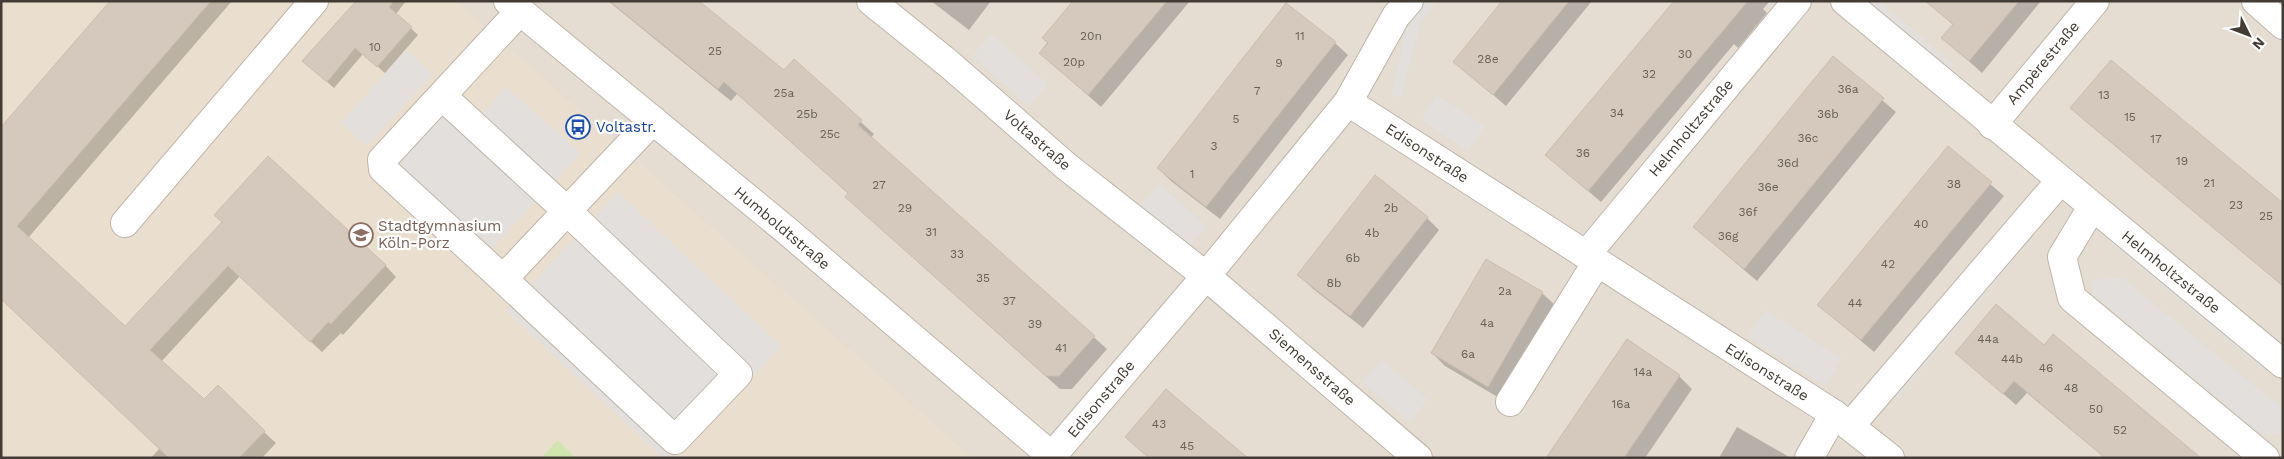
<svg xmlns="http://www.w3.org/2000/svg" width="2284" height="459" font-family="'Work Sans',sans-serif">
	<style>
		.residential { fill: #e5ddd2 }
		.education { fill: #eadfce }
		.green { fill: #d1e5ae }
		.parking { fill: #e2dfdc }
		.shadow { fill: #0003 }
		.building { fill: #d5c9bd; stroke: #cdbdad }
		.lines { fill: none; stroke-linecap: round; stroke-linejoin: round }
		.minor-casing { stroke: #bfb6aa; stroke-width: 30 }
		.minor { stroke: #fff; stroke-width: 28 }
		.labels { text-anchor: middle; stroke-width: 4.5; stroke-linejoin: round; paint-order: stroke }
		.number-label { font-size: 12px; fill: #685f56 }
		.street-label { font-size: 15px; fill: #433c34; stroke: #fff }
		.transit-label { font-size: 15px; fill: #164399; stroke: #fff; text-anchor: start }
		.education-label { font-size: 15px; fill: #785e54; stroke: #fff; text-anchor: start }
	</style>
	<rect width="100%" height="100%" fill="#f1ece4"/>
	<rect class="residential" x="1" y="1" width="2282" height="457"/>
	<path class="education" d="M1 1H456L972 458H1Z"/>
	<path class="green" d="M558 440 576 458H541Z"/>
	<g class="parking">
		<path d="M1423 1H1438L1421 21 1401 98 1391 95 1409 16Z"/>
		<path d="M1861 1H1879L1954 64 1946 73Z"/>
		<path d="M991 34 1048 84 1029 106 972 56Z"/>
		<path d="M406 50 433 74 367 146 341 123Z"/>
		<path d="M506 87 581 153 492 248 402 170V153L439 114 484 112Z"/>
		<path d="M1437 95 1485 126 1468 151 1421 120Z"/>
		<path d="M1159 184 1207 226 1187 250 1139 208Z"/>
		<path d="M618 192 781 346 676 458H663L506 311Z"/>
		<path d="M2114 231 2271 361 2263 370 2107 240Z"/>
		<path d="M2021 235 2029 242 1898 398 1889 390Z"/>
		<path d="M2122 278 2283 409V433L2262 435 2093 294 2092 280Z"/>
		<path d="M1765 310 1842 359 1825 386 1748 337Z"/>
		<path d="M1381 360 1428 399 1410 422 1362 382Z"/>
	</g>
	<g class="shadow">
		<path d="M111 1H232L28 238 125 328 223 223 385 265 396 277 343 335 341 333 322 352 240 276 161 362 204 401 264 432 276 443 262 458H151L160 448 1 298V129Z"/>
		<path d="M357 1H406L396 14 418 35 385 73 363 54 334 88 311 68Z"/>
		<path d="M608 1H697L784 72 794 61 874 134 871 138 1107 349 1072 389H1060L859 209 849 194 737 94 731 101Z"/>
		<path d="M931 1H991L969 30Z"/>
		<path d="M1075 1H1190L1101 107 1040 53Z"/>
		<path d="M1504 1H1592L1506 106 1455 62Z"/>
		<path d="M1692 1H1770L1763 9 1767 13 1738 48 1734 44 1601 202 1546 155Z"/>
		<path d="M1936 1H2041L1982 73 1943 38 1953 25 1933 6Z"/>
		<path d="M1335 43 1348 55 1220 219 1171 181 1158 168Z"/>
		<path d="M1833 58 1896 112 1757 281 1694 227Z"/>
		<path d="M2072 108 2283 205V286L2084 120Z"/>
		<path d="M1949 148 2004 196 1874 352 1819 305Z"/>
		<path d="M1427 218 1439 230 1363 328 1312 288 1299 275Z"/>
		<path d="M1542 293 1555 305 1501 399 1445 366 1432 353Z"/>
		<path d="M1996 306 2105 458 2027 393 2016 405 1957 353Z"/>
		<path d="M1627 340 1679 376 1692 389 1645 458H1547Z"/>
		<path d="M1737 427 1791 458H1719Z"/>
	</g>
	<g class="building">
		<path d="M110 1H211L17 226 125 326 222 222 214 215 268 156 386 265 331 324 328 322 310 342 228 266 150 350 204 399 218 385 265 431 239 458H169L1 299V127Z"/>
		<path d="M356 1H394L389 7 412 27 377 67 355 48 327 82 302 61Z"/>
		<path d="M609 1H699L784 70 794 59 862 120 858 125 1095 336 1059 376H1046L845 197 848 193 724 82 718 89Z"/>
		<path d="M1073 1H1167L1088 95 1039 53 1048 43 1042 38Z"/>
		<path d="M1502 1H1569L1493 95 1453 62Z"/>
		<path d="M1674 1H1748L1588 191 1545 155Z"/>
		<path d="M1925 1H2019L1969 61 1941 38 1953 24Z"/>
		<path d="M1286 3 1336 42 1206 207 1157 168Z"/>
		<path d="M1833 56 1884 98 1744 269 1693 227Z"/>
		<path d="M2111 60 2283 203V286L2070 108Z"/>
		<path d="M1948 146 1992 182 1861 340 1817 305Z"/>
		<path d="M1375 175 1428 217 1350 316 1297 275Z"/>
		<path d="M1486 259 1543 292 1488 387 1431 353Z"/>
		<path d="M1996 304 2044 345 2053 334 2201 458H2105L2014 381 2003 394 1955 353Z"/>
		<path d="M1627 339 1680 375 1624 458H1546Z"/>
		<path d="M1166 389 1193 412 1248 458H1149L1125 437Z"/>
	</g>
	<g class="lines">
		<g class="minor-casing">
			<g id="minor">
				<path d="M508 1 786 230 1054 458"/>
				<path d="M871 1 949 64 1066 166 1206 276 1418 458"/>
				<path d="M1845 1 2283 364"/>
				<path d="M2256 1 2283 25"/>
				<path d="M442 96 567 211 653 120"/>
				<path d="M1348 102 1396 16 1409 1"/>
				<path d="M1992 125 2095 1"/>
				<path d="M2092 207 2062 257 2072 298 2265 458"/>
				<path d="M125 223 314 1"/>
				<path d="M1586 255 1797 1"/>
				<path d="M503 279 675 440 738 374 567 211 503 279 383 169 382 160 520 11"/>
				<path d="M1510 402 1597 262"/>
				<path d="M1850 426 2060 181"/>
				<path d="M1052 456 1206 276 1348 102 1834 414 1890 458"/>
				<path d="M1809 458 1834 414"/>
			</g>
		</g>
		<use href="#minor" class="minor"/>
	</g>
	<defs>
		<g id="bus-ring" transform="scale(1.25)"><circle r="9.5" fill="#fff" stroke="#1a4fb4" stroke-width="1.5"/><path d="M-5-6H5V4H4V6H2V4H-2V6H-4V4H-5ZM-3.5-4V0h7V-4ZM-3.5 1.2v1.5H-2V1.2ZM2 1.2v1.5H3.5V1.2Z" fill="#1a4fb4"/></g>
		<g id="school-ring" transform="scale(1.25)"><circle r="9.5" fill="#fff" stroke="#8d6e63" stroke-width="1.5"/><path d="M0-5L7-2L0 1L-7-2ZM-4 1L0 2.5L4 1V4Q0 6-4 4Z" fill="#8d6e63"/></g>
	</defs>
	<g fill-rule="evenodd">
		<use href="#bus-ring" x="578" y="127"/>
		<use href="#school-ring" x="361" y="235"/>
	</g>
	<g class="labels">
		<g class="number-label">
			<text x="1091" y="40">20n</text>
			<text x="1300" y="40">11</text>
			<text x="375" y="51">10</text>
			<text x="715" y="55">25</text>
			<text x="1685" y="58">30</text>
			<text x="1488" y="63">28e</text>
			<text x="1074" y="66">20p</text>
			<text x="1279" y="67">9</text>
			<text x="1649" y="78">32</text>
			<text x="1848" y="93">36a</text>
			<text x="1257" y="95">7</text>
			<text x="784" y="97">25a</text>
			<text x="2104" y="99">13</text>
			<text x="1617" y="117">34</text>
			<text x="807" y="118">25b</text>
			<text x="1828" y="118">36b</text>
			<text x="2130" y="121">15</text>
			<text x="1236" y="123">5</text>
			<text x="830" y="138">25c</text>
			<text x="1808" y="142">36c</text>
			<text x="2156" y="143">17</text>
			<text x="1214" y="150">3</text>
			<text x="1583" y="157">36</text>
			<text x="2182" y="165">19</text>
			<text x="1788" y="167">36d</text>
			<text x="1192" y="178">1</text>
			<text x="2209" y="187">21</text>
			<text x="1954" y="188">38</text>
			<text x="879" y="189">27</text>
			<text x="1768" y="191">36e</text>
			<text x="2236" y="209">23</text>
			<text x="905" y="212">29</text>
			<text x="1391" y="212">2b</text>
			<text x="1748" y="216">36f</text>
			<text x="2266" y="220">25</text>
			<text x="1921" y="228">40</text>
			<text x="931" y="236">31</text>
			<text x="1372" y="237">4b</text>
			<text x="1728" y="240">36g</text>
			<text x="957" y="258">33</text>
			<text x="1353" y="262">6b</text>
			<text x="1888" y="268">42</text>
			<text x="983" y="282">35</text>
			<text x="1334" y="287">8b</text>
			<text x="1505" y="295">2a</text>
			<text x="1009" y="305">37</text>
			<text x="1855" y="307">44</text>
			<text x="1487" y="327">4a</text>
			<text x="1035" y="328">39</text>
			<text x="1988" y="343">44a</text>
			<text x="1061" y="352">41</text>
			<text x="1468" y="358">6a</text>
			<text x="2012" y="363">44b</text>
			<text x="2046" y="372">46</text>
			<text x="1643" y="376">14a</text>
			<text x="2071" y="392">48</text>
			<text x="1621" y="408">16a</text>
			<text x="2096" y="413">50</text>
			<text x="1159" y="428">43</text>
			<text x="2120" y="434">52</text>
			<text x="1187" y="450">45</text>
		</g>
		<g class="street-label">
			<text transform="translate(2043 63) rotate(-50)" y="5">Ampèrestraße</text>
			<text transform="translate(1691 128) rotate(-50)" y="5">Helmholtzstraße</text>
			<text transform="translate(1037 140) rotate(41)" y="5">Voltastraße</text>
			<text transform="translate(1427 153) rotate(33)" y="5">Edisonstraße</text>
			<text transform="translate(782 228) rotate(40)" y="5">Humboldtstraße</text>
			<text transform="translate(2171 272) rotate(39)" y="5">Helmholtzstraße</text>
			<text transform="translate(1312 367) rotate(41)" y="5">Siemensstraße</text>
			<text transform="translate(1767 372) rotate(32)" y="5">Edisonstraße</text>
			<text transform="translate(1101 399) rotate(-50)" y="5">Edisonstraße</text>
		</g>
		<g class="transit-label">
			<text x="596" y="132">Voltastr.</text>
		</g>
		<g class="education-label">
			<text x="378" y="231">Stadtgymnasium<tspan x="378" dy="17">Köln-Porz</tspan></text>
		</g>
	</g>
	<rect width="2284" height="459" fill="none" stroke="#433c34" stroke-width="5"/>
	<g transform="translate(2249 35) rotate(132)" stroke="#ffffff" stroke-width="4" paint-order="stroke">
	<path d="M0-4L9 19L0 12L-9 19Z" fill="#433c34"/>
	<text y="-8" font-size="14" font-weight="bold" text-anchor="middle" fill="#433c34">N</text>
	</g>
</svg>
